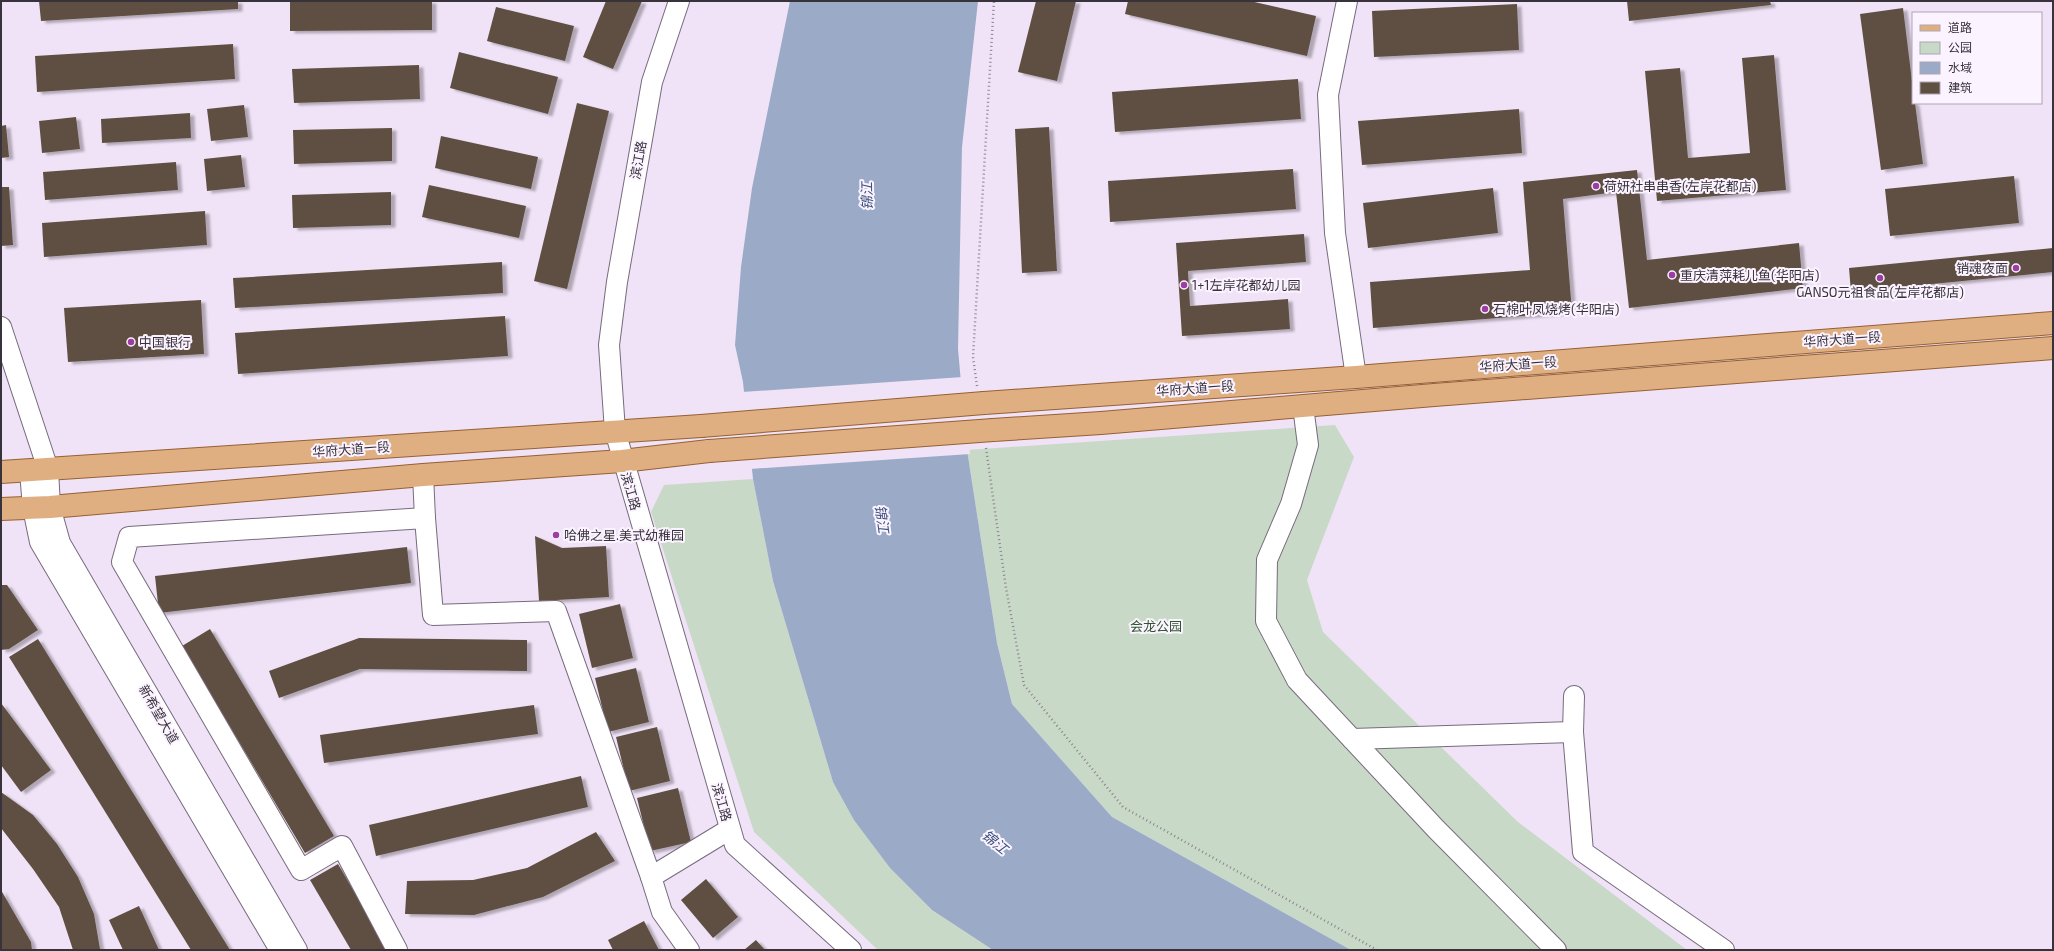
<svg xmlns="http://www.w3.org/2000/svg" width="2054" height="951" font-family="'Exo 2','Noto Sans SC',sans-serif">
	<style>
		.green { fill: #c8dac7 }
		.water { fill: #9aaac7 }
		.pier { fill: #f0e3f7 }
		.building { fill: #5f5042; filter: url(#shadow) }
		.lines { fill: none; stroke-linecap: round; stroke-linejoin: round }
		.minor-casing { stroke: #776b7d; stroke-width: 22 }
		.major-casing { stroke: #966033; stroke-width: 24 }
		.path { stroke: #8c8391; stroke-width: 2.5; stroke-dasharray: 1 3; stroke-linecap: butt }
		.minor { stroke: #fff; stroke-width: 20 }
		.major { stroke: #dfaf82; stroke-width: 22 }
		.major-bridge-casing { stroke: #966033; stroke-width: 24; stroke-linecap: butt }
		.major-bridge { stroke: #dfaf82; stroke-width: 22 }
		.poi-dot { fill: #9d3ca3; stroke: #fbf3ff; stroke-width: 1.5 }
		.labels { text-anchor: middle; stroke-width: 4; stroke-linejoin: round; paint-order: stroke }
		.street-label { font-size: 13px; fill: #38333b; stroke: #fbf3ff }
		.poi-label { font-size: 13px; fill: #38333b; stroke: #fbf3ff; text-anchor: start }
		.park-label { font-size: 13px; fill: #2e552e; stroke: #fbf3ff }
		.water-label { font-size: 14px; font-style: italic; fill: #3b517c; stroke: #fbf3ff }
	</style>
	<defs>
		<filter id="shadow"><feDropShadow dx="4.5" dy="2.5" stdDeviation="1" flood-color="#0004"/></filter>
	</defs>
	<rect width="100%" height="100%" fill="#f0e3f7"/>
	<g class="green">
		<path d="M1335 425 1354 457 1307 580 1323 632 1518 822 1687 950H1351L1112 817 1012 704 997 643 967 450Z"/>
		<path d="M753 479 773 581 833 782 855 820 890 868 932 910 993 950H878L754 832 651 512 664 485Z"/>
	</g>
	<path class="water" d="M790 1H978L962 147 958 349 967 450 997 643 1012 704 1112 817 1351 950H993L932 910 890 868 854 820 833 782 773 581 753 479 743 382 735 345 741 267 752 188Z"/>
	<path class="pier" d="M963 377 970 454 750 469 742 392Z"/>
	<g class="building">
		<path d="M39 1H238V9L41 21Z"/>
		<path d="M290 1H432V30L290 31Z"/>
		<path d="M606 1H642L613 69 583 57Z"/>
		<path d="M1036 1H1076L1057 81 1018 72Z"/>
		<path d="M1128 1H1250L1316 16 1307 56 1125 14Z"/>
		<path d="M1627 1H1770L1771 5 1629 21Z"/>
		<path d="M1517 4 1519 50 1374 57 1372 11Z"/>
		<path d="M496 7 574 26 565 61 487 41Z"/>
		<path d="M1903 8 1913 89V103H1915L1923 164 1881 170 1860 14Z"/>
		<path d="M233 44 235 79 37 92 35 56Z"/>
		<path d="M459 52 558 77 548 114 450 88Z"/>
		<path d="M1774 55 1786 190 1657 201 1645 71 1680 68 1688 158 1750 153 1742 58Z"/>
		<path d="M419 65 420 99 294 103 292 69Z"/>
		<path d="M1298 79 1301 119 1115 132 1112 92Z"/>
		<path d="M577 103 609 111 567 289 534 281Z"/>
		<path d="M244 105 248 137 211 141 207 109Z"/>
		<path d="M1519 109 1522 153 1362 165 1358 121Z"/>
		<path d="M190 113 191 138 102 143 101 119Z"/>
		<path d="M76 117 80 149 42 153 39 121Z"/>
		<path d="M6 125 9 157 1 158V126Z"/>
		<path d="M1049 127 1057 271 1022 273 1015 129Z"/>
		<path d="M392 128V161L294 164 293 130Z"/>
		<path d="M441 136 538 157 531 189 435 168Z"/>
		<path d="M241 155 245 187 207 191 204 159Z"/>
		<path d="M176 162 178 190 45 200 43 172Z"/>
		<path d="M1293 169 1296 209 1110 222 1108 181Z"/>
		<path d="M1637 170 1647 260 1799 243 1803 288 1629 308 1616 192 1563 199 1572 312 1373 328 1370 282 1530 270 1523 182Z"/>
		<path d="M2014 176 2019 223 1890 236 1885 189Z"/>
		<path d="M429 185 526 206 519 238 422 217Z"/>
		<path d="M1 187H9L13 245 1 246Z"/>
		<path d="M1493 188 1498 233 1368 248 1363 203Z"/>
		<path d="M391 192V225L293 228 292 195Z"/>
		<path d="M205 211 207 245 44 257 42 223Z"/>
		<path d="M1304 234 1306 262 1188 271 1190 306 1288 299 1290 329 1182 336 1176 243Z"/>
		<path d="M2053 248V272L1851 292 1849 268Z"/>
		<path d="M502 262 503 293 235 308 233 278Z"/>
		<path d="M201 300 204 354 68 362 64 308Z"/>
		<path d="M505 316 508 356 238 374 235 333Z"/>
		<path d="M535 536 562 548 606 546 609 597 539 601Z"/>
		<path d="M407 547 411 583 159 613 155 576Z"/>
		<path d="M1 585H7L38 630 9 649 1 650Z"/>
		<path d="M620 604 633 658 592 668 579 614Z"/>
		<path d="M210 629 334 836 305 853 182 646Z"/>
		<path d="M359 638 527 640V671L360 669 279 698 269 671Z"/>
		<path d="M38 639 230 950H191L9 657Z"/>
		<path d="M636 668 649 722 608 732 595 678Z"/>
		<path d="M1 703 51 770 21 792 1 765Z"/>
		<path d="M534 705 538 734 324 763 320 735Z"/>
		<path d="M657 727 670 781 629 791 616 737Z"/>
		<path d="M581 776 588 807 376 856 369 825Z"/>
		<path d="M678 788 691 842 650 851 637 798Z"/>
		<path d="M1 792 33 815 57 844 78 877 94 914 100 949 73 950 59 907 33 869 1 828Z"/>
		<path d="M596 832 615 861 543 897 474 915 405 914 407 881 473 880 527 868Z"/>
		<path d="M338 864 388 950H351L310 880Z"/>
		<path d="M706 879 738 917 713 938 681 900Z"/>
		<path d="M1 890 31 942 32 950H1Z"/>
		<path d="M139 906 159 950H123L109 920Z"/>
		<path d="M644 921 659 950H613L608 940Z"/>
		<path d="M756 940 765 950H744Z"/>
	</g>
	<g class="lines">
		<g class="minor-casing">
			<g id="minor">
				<path d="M679 1 652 82 617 282 609 345 615 431 735 845 851 950"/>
				<path d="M1347 1 1328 95 1335 233 1356 377"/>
				<path d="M1 327 48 469 50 507 60 543 297 950"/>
				<path d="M1303 406 1308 445 1291 504 1267 560 1266 621 1297 680 1436 829 1556 950"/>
				<path d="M30 471 33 508 40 542 280 950"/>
				<path d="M423 475 425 518"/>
				<path d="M1574 696 1573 732 1583 852 1724 950"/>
				<path d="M1352 739 1573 732"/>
				<path d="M651 877 662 912 689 950"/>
				<path d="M397 950 342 846 301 870 122 562 129 537 425 518 433 615 556 611 651 877 730 829"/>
			</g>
		</g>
		<g class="major-casing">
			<g id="major">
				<path d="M984 403 1356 377 2053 323"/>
				<path d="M993 430 1101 423 1434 395 2053 348"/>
				<path d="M1 472 701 426"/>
				<path d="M1 509 50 507 423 475 622 461 709 451"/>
			</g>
		</g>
		<g class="path">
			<path d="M977 386 973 357 994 1"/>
			<path d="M986 448 1006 588 1024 685 1123 807 1377 950"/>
		</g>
		<use href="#minor" class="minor"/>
		<use href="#major" class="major"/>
		<g class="major-bridge-casing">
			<g id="major-bridge">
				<path d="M701 426 984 403"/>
				<path d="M709 451 993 430"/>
			</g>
		</g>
		<use href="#major-bridge" class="major-bridge"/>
	</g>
	<g class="poi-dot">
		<circle cx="1596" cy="186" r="4"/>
		<circle cx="2016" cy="268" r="4"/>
		<circle cx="1672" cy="275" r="4"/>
		<circle cx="1880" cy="278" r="4"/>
		<circle cx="1184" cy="285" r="4"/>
		<circle cx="1485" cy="309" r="4"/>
		<circle cx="131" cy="342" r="4"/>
		<circle cx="556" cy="535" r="4"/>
	</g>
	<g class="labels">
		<g class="street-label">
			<text transform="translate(638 160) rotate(-80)" y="5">滨江路</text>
			<text transform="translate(1842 339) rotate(-4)" y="5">华府大道一段</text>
			<text transform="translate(1518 364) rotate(-4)" y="5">华府大道一段</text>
			<text transform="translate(1195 388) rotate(-4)" y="5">华府大道一段</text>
			<text transform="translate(351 449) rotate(-4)" y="5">华府大道一段</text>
			<text transform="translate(631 491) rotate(74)" y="5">滨江路</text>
			<text transform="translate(159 714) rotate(60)" y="5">新希望大道</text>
			<text transform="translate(722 802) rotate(74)" y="5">滨江路</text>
		</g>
		<g class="poi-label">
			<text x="1604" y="191">荷妍社串串香(左岸花都店)</text>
			<text x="2008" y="273" text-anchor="end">销魂夜面</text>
			<text x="1680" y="280">重庆清萍耗儿鱼(华阳店)</text>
			<text x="1192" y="290">1+1左岸花都幼儿园</text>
			<text x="1880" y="297" text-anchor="middle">GANSO元祖食品(左岸花都店)</text>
			<text x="1493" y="314">石棉叶凤烧烤(华阳店)</text>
			<text x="139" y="347">中国银行</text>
			<text x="564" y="540">哈佛之星.美式幼稚园</text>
		</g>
		<g class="park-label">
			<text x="1156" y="631">会龙公园</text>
		</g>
		<g class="water-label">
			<text transform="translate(867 196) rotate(-91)" y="5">锦江</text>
			<text transform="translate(882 519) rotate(82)" y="5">锦江</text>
			<text transform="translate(995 842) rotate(39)" y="5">锦江</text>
		</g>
	</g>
	<rect width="2054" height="951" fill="none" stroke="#38333b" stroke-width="4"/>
	<rect x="1912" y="12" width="130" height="92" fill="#fbf3ff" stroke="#ada6b1"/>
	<rect x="1920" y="25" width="20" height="6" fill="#dfaf82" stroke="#ada6b1"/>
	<text x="1948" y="32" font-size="12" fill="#38333b">道路</text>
	<rect x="1920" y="42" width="20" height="12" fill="#c8dac7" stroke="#ada6b1"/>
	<text x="1948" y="52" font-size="12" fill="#38333b">公园</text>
	<rect x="1920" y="62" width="20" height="12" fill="#9aaac7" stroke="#ada6b1"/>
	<text x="1948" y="72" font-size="12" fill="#38333b">水域</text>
	<rect x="1920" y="82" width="20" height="12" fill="#5f5042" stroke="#ada6b1"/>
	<text x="1948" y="92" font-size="12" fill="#38333b">建筑</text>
</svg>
